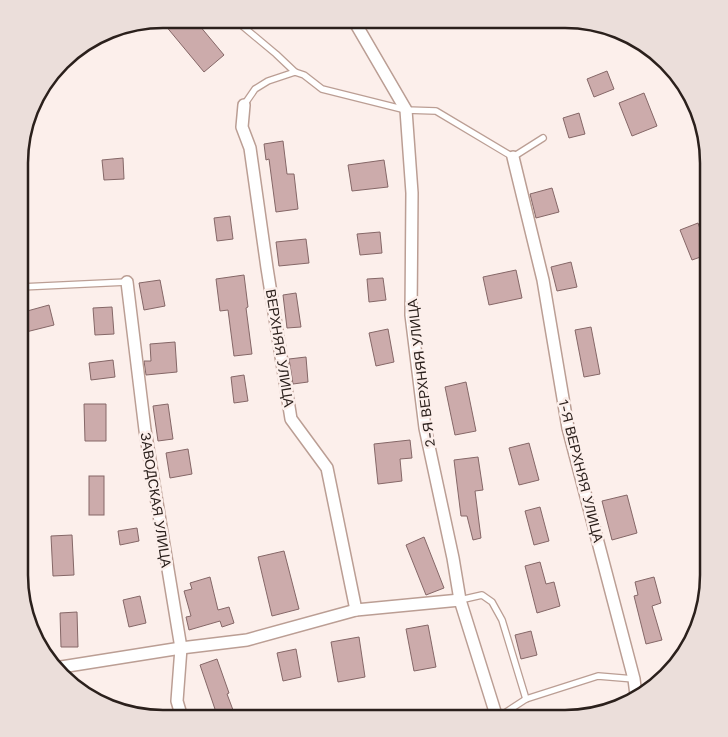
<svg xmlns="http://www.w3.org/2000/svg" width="728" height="737" font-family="'Work Sans',sans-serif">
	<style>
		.building { fill: #ccabab; stroke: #856767 }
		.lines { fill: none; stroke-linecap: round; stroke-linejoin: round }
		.lane-casing { stroke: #bb9e94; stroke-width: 8 }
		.street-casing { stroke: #bb9e94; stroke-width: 14 }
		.lane { stroke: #fff; stroke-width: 5.5 }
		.street { stroke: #fff; stroke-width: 11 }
		.labels { text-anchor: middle; stroke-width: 5; stroke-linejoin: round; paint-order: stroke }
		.street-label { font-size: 14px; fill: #2b201c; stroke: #fcefeb }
		.rim { fill: none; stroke: #2b201c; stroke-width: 2.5 }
	</style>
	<rect width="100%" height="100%" fill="#fcefeb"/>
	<g class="building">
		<path d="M160 19H194L224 55 204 72Z"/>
		<path d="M607 71 614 89 594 97 587 79Z"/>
		<path d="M644 93 657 126 632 136 619 103Z"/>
		<path d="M579 113 585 134 569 138 563 118Z"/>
		<path d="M283 141 287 174H294L298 209 276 212 269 159 266 160 264 144Z"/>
		<path d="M123 158 124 179 104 180 102 160Z"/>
		<path d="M384 160 388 187 352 191 348 165Z"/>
		<path d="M552 188 559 212 536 218 530 194Z"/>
		<path d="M230 216 233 239 217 241 214 218Z"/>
		<path d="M698 223 709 254 692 260 680 230Z"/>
		<path d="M380 232 382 253 360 255 357 234Z"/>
		<path d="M306 239 309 263 279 266 276 242Z"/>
		<path d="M571 262 577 287 557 291 551 267Z"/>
		<path d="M516 270 522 298 489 305 483 277Z"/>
		<path d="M244 275 248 307 246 308 252 354 234 356 228 310 220 311 216 279Z"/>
		<path d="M383 278 386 300 369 302 367 279Z"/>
		<path d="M160 280 165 306 144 310 139 283Z"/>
		<path d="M296 293 301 327 287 328 283 295Z"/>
		<path d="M49 305 54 325 22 333 20 326V313Z"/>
		<path d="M112 307 114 334 95 335 93 308Z"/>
		<path d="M591 327 600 374 584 377 575 330Z"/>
		<path d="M388 329 394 362 376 366 369 333Z"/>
		<path d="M175 342 177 372 146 375 144 361H151L150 344Z"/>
		<path d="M306 357 308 382 293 384 289 359Z"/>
		<path d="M113 360 115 377 91 380 89 363Z"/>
		<path d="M244 375 248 401 234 403 231 377Z"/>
		<path d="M466 382 476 431 455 435 445 387Z"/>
		<path d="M84 404H106V441H85Z"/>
		<path d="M168 404 173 439 158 441 153 406Z"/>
		<path d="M410 440 412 458 400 459 402 481 378 484 374 444Z"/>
		<path d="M529 443 539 480 519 485 509 448Z"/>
		<path d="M188 449 192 474 170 478 166 453Z"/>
		<path d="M478 457 483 490 475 491 481 538 473 540 467 516H461L454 460Z"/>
		<rect x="89" y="476" width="15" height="39"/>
		<path d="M627 495 637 533 612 540 602 501Z"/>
		<path d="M540 507 549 541 534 545 525 511Z"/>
		<path d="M137 528 139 541 120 545 118 531Z"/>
		<path d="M72 535 74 575 53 576 51 536Z"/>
		<path d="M424 537 444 588 426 595 406 545Z"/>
		<path d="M284 551 299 609 272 616 258 557Z"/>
		<path d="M540 562 546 584 554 582 560 606 537 613 525 566Z"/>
		<path d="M210 577 218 610 229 607 234 623 222 627 220 621 189 630 186 617 191 616 184 591 192 589 190 583Z"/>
		<path d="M654 577 661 603 652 606 662 640 646 644 634 596 638 595 635 582Z"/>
		<path d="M140 596 146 623 129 627 123 600Z"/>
		<path d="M77 612 78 647H61L60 613Z"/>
		<path d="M428 625 436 667 414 671 406 629Z"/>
		<path d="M531 631 537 655 521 659 515 635Z"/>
		<path d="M359 637 365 677 338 682 331 642Z"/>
		<path d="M296 649 301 677 283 681 277 653Z"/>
		<path d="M217 659 229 693 227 694 236 718H218L200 665Z"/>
	</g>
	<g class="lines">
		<g class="lane-casing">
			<g id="lane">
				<path d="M234 19 276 54 295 72"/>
				<path d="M244 105 255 89 268 81 295 72 304 75 322 89 406 110 436 111 513 157 543 138"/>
				<path d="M21 287 127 282"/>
				<path d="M460 600 482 595 492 602 502 620 526 699"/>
				<path d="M497 718 526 699 598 676 634 679"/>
			</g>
		</g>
		<g class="street-casing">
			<g id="street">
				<path d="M353 19 406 110 412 193 411 315 425 428 453 558 460 600 497 718"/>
				<path d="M244 105 242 127 250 148 267 268 291 419 327 468 356 610"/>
				<path d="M513 157 543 280 568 428 634 679 636 695"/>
				<path d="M127 282 145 430 181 648 177 701 182 718"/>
				<path d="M55 668 181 648 247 640 356 610 460 600"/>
			</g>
		</g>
		<use href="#lane" class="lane"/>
		<use href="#street" class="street"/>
	</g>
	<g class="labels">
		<g class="street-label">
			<text transform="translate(280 348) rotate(81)" y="5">ВЕРХНЯЯ УЛИЦА</text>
			<text transform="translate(421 373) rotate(-97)" y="5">2-Я ВЕРХНЯЯ УЛИЦА</text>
			<text transform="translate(581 471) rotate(76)" y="5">1-Я ВЕРХНЯЯ УЛИЦА</text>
			<text transform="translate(156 500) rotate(81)" y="5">ЗАВОДСКАЯ УЛИЦА</text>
		</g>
	</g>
	<path d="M0 0H728V737H0ZM163 28H565A135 135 0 0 1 700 163V575A135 135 0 0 1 565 710H163A135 135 0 0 1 28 575V163A135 135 0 0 1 163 28Z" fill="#ebdeda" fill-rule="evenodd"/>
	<path class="rim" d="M163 28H565A135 135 0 0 1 700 163V575A135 135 0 0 1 565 710H163A135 135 0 0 1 28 575V163A135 135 0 0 1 163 28Z"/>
</svg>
